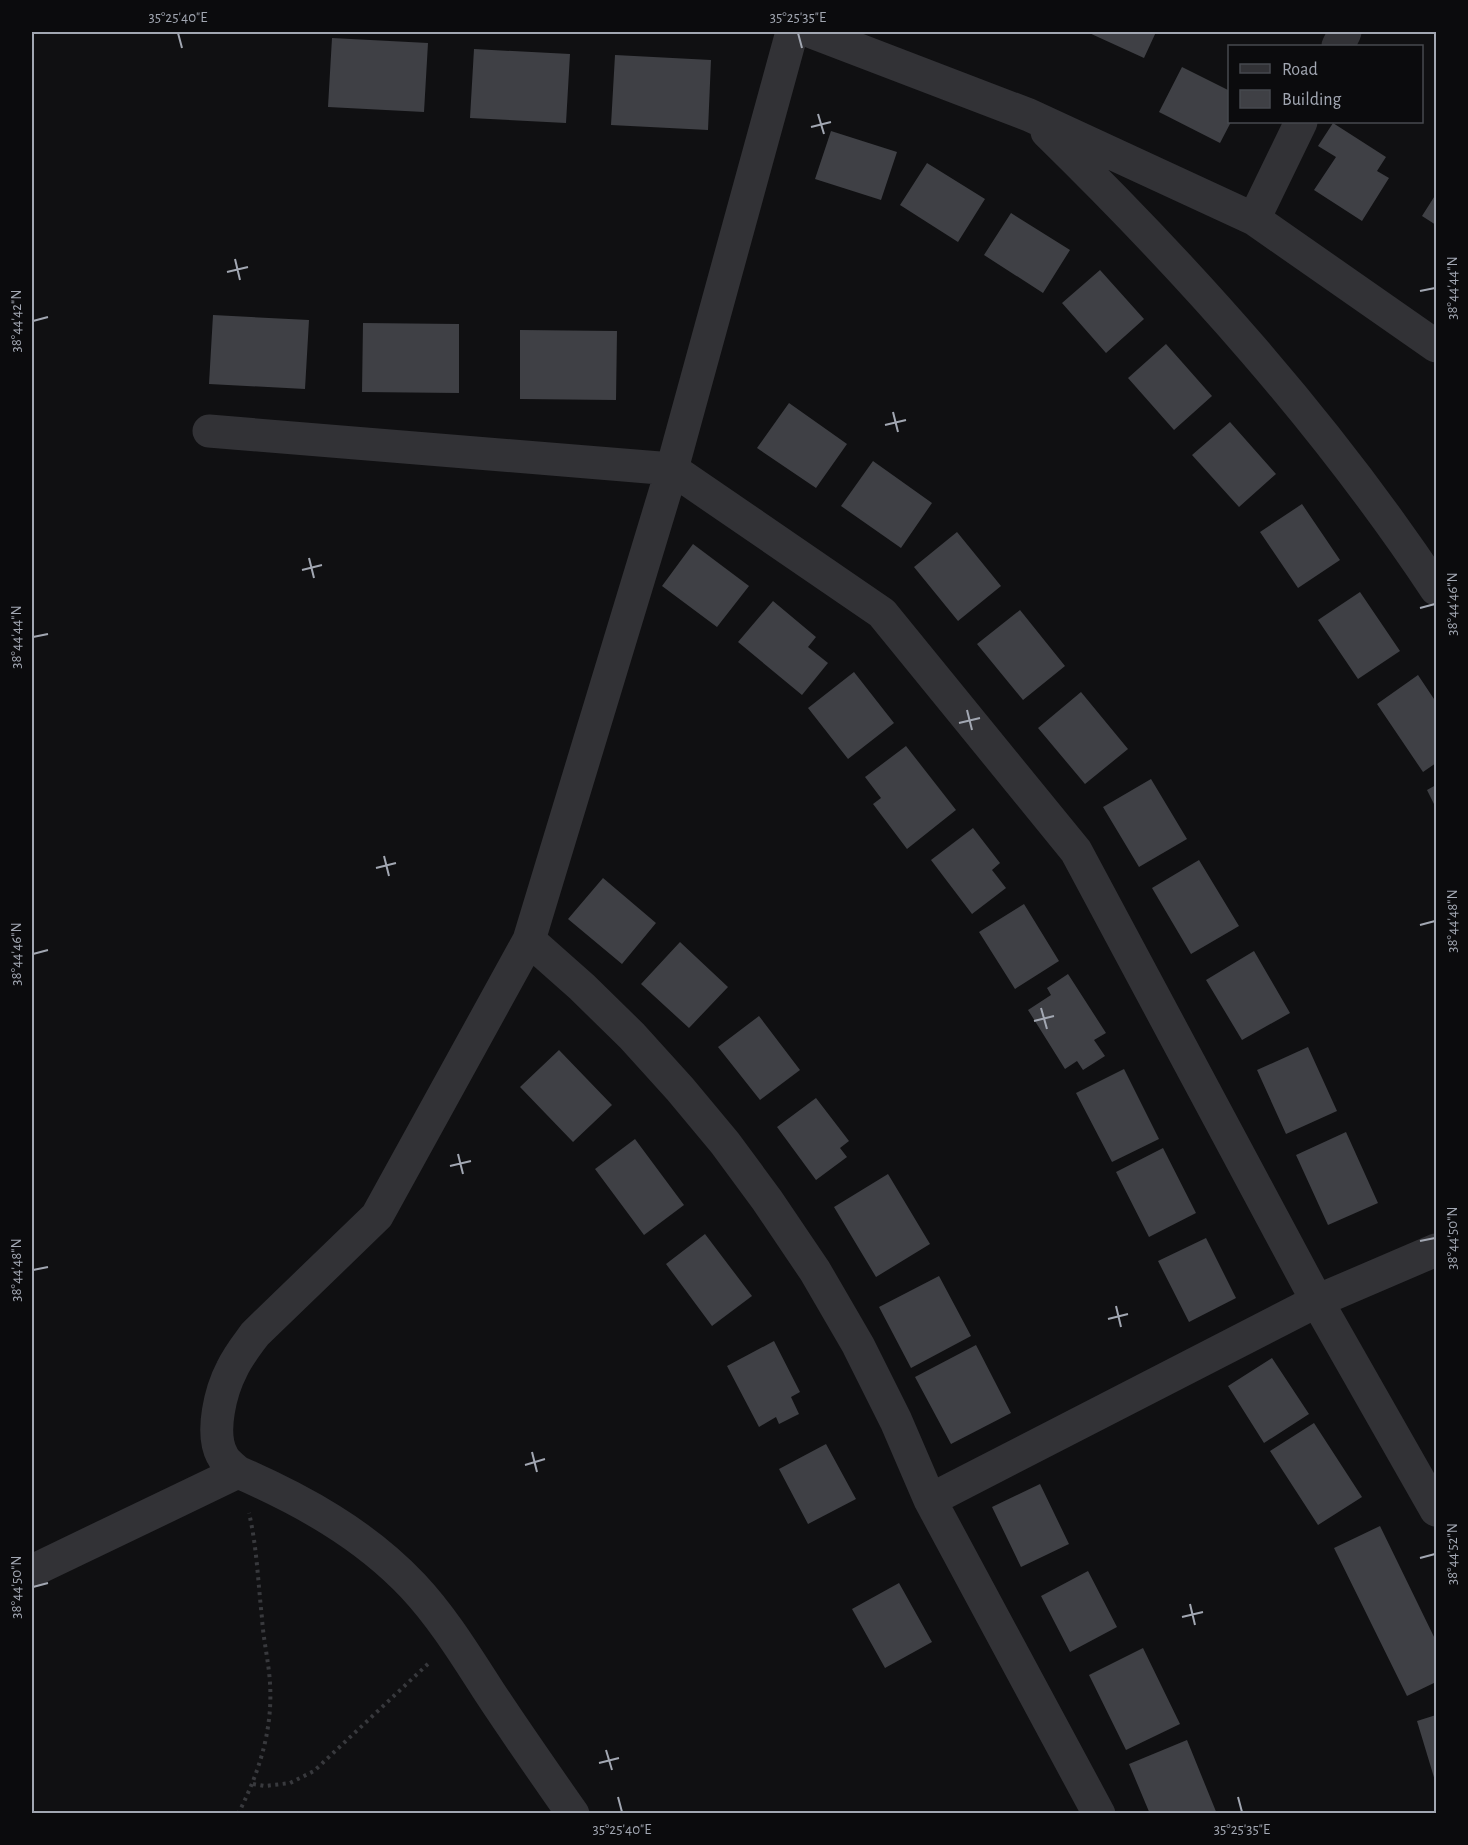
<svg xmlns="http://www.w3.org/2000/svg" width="1468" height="1845" font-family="'Alegreya Sans',sans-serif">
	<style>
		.building { fill: #3f4045 }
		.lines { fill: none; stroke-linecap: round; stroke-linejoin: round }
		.path { stroke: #38393d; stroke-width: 4; stroke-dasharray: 3 4.5; stroke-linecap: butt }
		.street { stroke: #323236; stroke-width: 33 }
		.ticks { fill: none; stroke: #a2a7b2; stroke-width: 2 }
		.neatline { fill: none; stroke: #a2a7b2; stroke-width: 2 }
		.ticks-label { font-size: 15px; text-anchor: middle; fill: #a2a7b2 }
	</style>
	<rect width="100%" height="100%" fill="#101012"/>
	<!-- building -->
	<path class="building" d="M1087,32H1156L1144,58Z
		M332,38L428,43L424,112L328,107Z
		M474,49L570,54L566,123L470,118Z
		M615,55L711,60L708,130L611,125Z
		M1182,67L1230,91V122H1231L1220,143L1159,112Z
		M1333,123L1386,157L1377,171L1389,178L1362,221L1314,190L1336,157L1318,146Z
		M831,131L897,152L881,200L815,179Z
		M927,163L985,199L958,242L900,205Z
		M1436,194V225L1422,216Z
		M1011,213L1070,250L1043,293L984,255Z
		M1100,270L1144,319L1106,353L1062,303Z
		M213,315L309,320L305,389L209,384Z
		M363,323L459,324V393L362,392Z
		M520,330L617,331L616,400L520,399Z
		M1166,344L1212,396L1174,430L1128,378Z
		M789,403L847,444L816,488L757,448Z
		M1230,422L1276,474L1239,507L1192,455Z
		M873,461L932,503L901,548L841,506Z
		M1302,504L1340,560L1298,588L1260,532Z
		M957,532L1001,586L958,621L914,567Z
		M693,544L749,586L717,627L662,586Z
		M1360,592L1400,651L1358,679L1318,620Z
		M773,601L816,637L808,647L828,663L802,695L738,642Z
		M1020,610L1065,666L1023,700L977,644Z
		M854,672L894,723L848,759L808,708Z
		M1418,675L1436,702V763L1423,772L1377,704Z
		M1081,692L1128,749L1085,784L1038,728Z
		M906,746L956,810L907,849L873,804L881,798L865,777Z
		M1151,779L1187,839L1139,867L1103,807Z
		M1436,785V808L1427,790Z
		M973,828L1000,863L992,870L1006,888L972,914L931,860Z
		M1199,860L1239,926L1191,954L1152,888Z
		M603,878L656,923L622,964L568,919Z
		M1024,904L1059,961L1015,989L979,932Z
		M680,942L728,987L689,1028L641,984Z
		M1254,951L1290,1013L1242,1040L1206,980Z
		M1068,974L1106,1033L1094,1040L1105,1056L1083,1070L1077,1061L1065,1069L1028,1010L1051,995L1047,988Z
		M759,1016L800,1070L760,1100L718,1047Z
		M1308,1047L1337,1111L1286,1134L1257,1070Z
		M559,1050L612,1105L573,1142L520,1087Z
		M1124,1069L1159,1139L1112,1162L1076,1093Z
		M816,1098L849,1141L840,1148L847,1157L816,1180L777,1127Z
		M1346,1132L1378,1203L1328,1225L1296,1155Z
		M635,1139L684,1205L644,1235L595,1169Z
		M1163,1148L1196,1213L1149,1237L1116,1172Z
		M888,1174L930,1244L876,1277L834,1207Z
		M705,1234L752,1296L712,1326L666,1264Z
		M1206,1238L1236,1298L1189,1322L1158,1261Z
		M939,1276L971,1336L911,1368L879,1307Z
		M774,1341L800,1392L791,1397L799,1414L779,1424L776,1417L759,1427L727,1366Z
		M976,1345L1011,1413L951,1444L915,1377Z
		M1272,1358L1309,1414L1264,1443L1228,1386Z
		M1314,1423L1362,1497L1318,1525L1270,1451Z
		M826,1444L856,1499L808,1524L779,1469Z
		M1040,1484L1069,1544L1021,1567L992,1507Z
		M1380,1526L1436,1641V1682L1407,1696L1334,1548Z
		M1088,1571L1117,1627L1070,1652L1041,1596Z
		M899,1583L932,1642L885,1668L852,1609Z
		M1143,1648L1180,1724L1126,1750L1089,1675Z
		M1436,1715V1784L1417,1721Z
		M1187,1740L1217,1814H1150L1129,1764Z"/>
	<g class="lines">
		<!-- path -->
		<path class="path" d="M253,1784L265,1786L290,1783L314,1771L430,1662
			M238,1814C261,1769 275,1723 269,1672C267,1654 263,1636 262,1618C258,1583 257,1547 249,1513"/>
		<!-- street -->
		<path class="street" d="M812,32L1029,115L1254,219L1436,346
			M1338,46L1345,32
			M1047,132C1190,272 1325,422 1436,589
			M1254,219L1301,122
			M209,431L672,469L882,613L1076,851L1317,1301L1436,1510
			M529,940L582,987L632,1036L680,1089L725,1143L767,1200L815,1271L858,1345L896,1421L930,1500L1099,1814
			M930,1500L1317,1301L1436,1250
			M32,1571L238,1472
			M573,1814C545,1774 517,1734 490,1693C466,1656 443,1618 413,1586C364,1534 302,1500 238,1472C232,1467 225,1462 222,1455C210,1432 221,1390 232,1369C238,1356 247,1345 255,1334L377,1216L529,940L672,469L792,32"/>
	</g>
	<!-- ticks -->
	<path class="ticks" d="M178,33L182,48M798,33L802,48M818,114L824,134M811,127L831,122M235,259L240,280M227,272L248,267M1420,291L1435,288M33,321L48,317M893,412L898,432M885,425L906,420M309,558L314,578M302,570L322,565M1420,608L1435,604M33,637L48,634M967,710L972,730M959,723L980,718M384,856L389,876M376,868L396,863M1420,925L1435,921M33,954L48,950M1041,1008L1047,1029M1034,1021L1054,1016M458,1154L463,1174M450,1166L471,1161M1420,1241L1435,1238M33,1270L48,1267M1116,1306L1121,1327M1108,1319L1128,1314M532,1452L537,1472M525,1465L545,1459M1420,1558L1435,1554M33,1587L48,1583M1190,1604L1195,1625M1182,1617L1203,1612M606,1750L612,1770M599,1763L619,1758M618,1797L622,1812M1238,1797L1242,1812"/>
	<!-- border -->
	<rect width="1468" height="1845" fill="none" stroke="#0b0b0d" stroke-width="66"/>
	<!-- legend -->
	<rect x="1228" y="45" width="195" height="78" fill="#0b0b0d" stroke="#47494f" stroke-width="1.5"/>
	<rect x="1240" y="64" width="30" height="9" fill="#323236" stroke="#47494f" stroke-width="1.5"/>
	<text x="1282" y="75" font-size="18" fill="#a2a7b2">Road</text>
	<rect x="1240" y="90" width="30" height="18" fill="#3f4045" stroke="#47494f" stroke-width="1.5"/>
	<text x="1282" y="105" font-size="18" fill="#a2a7b2">Building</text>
	<rect x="33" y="33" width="1402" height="1779" class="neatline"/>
	<g class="ticks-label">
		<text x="178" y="22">35°25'40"E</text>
		<text x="798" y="22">35°25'35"E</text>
		<text transform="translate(1452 288) rotate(-90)" y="5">38°44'44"N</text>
		<text transform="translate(16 321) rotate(-90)" y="5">38°44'42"N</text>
		<text transform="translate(1452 604) rotate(-90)" y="5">38°44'46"N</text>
		<text transform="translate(16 637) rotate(-90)" y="5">38°44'44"N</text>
		<text transform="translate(1452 921) rotate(-90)" y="5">38°44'48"N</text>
		<text transform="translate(16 954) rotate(-90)" y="5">38°44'46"N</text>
		<text transform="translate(1452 1238) rotate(-90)" y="5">38°44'50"N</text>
		<text transform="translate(16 1270) rotate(-90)" y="5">38°44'48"N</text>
		<text transform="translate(1452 1554) rotate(-90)" y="5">38°44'52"N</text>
		<text transform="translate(16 1587) rotate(-90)" y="5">38°44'50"N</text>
		<text x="622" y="1834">35°25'40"E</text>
		<text x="1242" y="1834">35°25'35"E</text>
	</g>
</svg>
